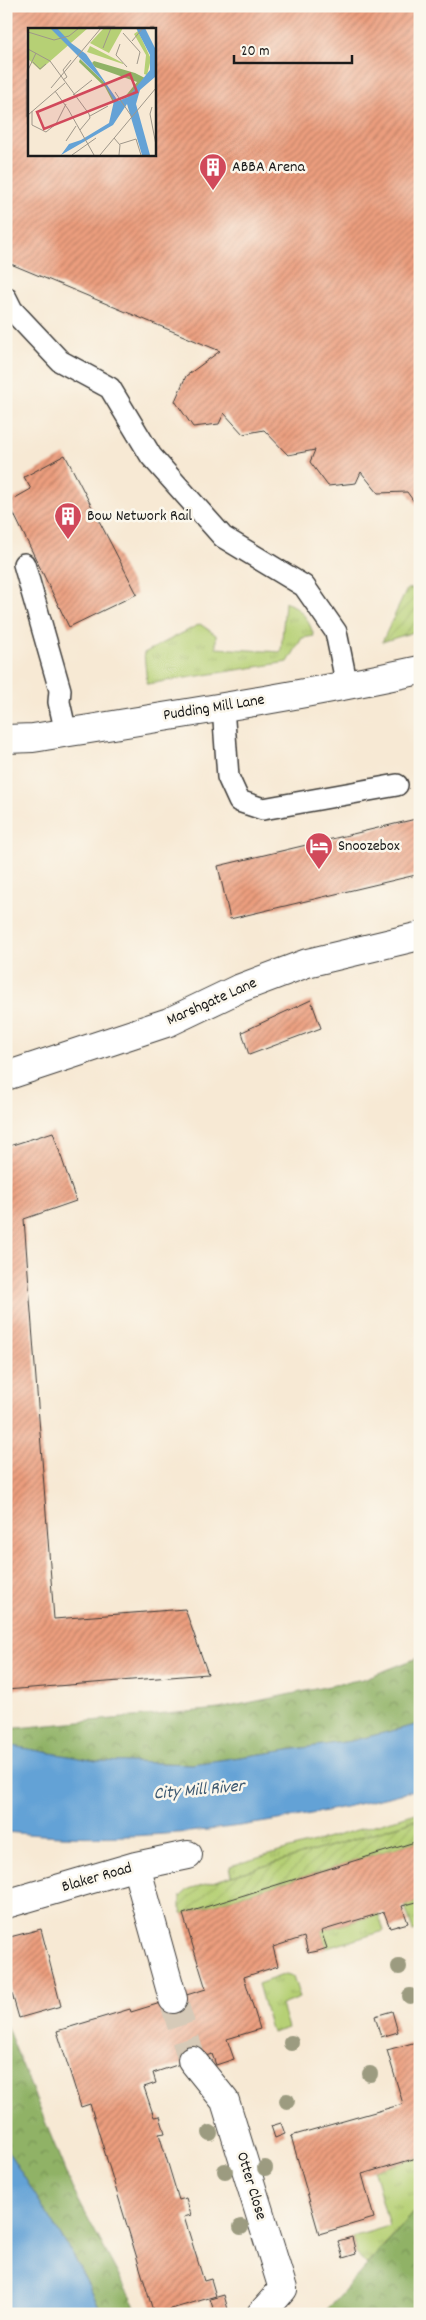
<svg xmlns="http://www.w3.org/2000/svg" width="426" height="2320" font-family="Dekko,sans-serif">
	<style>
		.grass { fill: url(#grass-tufts); stroke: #697648 }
		.forest { fill: url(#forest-crowns); stroke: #566741 }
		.garden { fill: url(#garden-furrows); stroke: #697648 }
		.water { fill: #64a2d6; stroke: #405f79 }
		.building { fill: url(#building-hatch); fill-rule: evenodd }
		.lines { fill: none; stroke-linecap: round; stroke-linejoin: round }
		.street-tunnel { stroke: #d6cab8; stroke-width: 28; stroke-dasharray: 28 14; stroke-linecap: butt }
		.lane-casing { stroke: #3d3b38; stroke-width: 24 }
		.street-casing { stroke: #3d3b38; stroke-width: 30 }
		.lane { stroke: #fff; stroke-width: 21 }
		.street { stroke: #fff; stroke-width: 28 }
		.tree { fill: #9c9b80 }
		.labels { text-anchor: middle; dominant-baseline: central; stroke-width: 5; stroke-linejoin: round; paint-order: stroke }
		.poi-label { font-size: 16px; fill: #1c1c1c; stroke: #fbf7ec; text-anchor: start }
		.street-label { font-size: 16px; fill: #1c1c1c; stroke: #fbf7ec }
		.water-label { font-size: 18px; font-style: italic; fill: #3c5870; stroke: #fbf7ec }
		.inset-road { fill: none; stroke: #9f978a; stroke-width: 1 }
		.view { fill: #d1495b; fill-opacity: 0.15; stroke: #d1495b; stroke-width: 2.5 }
		.inset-edge { fill: none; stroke: #1c1c1c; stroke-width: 2.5 }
	</style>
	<defs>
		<pattern id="grass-tufts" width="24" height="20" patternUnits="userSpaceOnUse" patternTransform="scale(1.25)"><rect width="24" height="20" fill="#b6d075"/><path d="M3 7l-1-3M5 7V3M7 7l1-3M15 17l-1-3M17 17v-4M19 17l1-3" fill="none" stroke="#9cb265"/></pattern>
		<pattern id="forest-crowns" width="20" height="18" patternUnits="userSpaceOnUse" patternTransform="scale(1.25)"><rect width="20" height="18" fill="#90b266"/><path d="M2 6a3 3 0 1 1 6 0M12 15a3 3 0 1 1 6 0" fill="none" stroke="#759053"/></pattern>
		<pattern id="garden-furrows" width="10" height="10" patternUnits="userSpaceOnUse" patternTransform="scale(1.25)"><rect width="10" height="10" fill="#b6d075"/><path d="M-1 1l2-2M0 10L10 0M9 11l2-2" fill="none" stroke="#9cb265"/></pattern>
		<pattern id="building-hatch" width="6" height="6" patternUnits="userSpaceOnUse" patternTransform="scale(1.25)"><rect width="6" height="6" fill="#ec9e7e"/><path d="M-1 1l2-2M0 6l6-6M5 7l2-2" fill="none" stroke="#be8066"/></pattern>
	</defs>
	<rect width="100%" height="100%" fill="#fbf7ec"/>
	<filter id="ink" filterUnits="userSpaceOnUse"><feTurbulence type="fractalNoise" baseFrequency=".02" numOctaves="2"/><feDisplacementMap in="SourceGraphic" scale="10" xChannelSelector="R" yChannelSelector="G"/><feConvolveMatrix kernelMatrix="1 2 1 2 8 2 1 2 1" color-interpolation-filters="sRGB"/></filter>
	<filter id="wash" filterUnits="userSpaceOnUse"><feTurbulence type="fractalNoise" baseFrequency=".0096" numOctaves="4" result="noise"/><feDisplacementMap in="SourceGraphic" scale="20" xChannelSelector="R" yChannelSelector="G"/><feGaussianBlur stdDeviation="1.12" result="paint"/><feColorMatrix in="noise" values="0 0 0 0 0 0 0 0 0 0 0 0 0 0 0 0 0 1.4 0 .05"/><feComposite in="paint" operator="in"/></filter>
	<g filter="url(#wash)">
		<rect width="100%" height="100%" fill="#f7e9d4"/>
		<!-- grass -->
		<path class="grass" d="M285,602C302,609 308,618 314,636L302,638L288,662L147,684L144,653L200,624L216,635V648L281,652Z
			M420,1812V1819L232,1876L230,1866Z
			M420,1901V1929L413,1931L405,1906Z
			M379,1914L384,1931L327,1948L321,1931Z
			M286,1974L293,1976L300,1998L281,2005L288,2028L272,2033L258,1984Z
			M420,2157V2206L367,2264L356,2254L352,2237L389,2226L374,2171Z"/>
		<!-- forest -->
		<path class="forest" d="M420,1657V1724L351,1741L192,1764L96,1761L6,1745V1729L219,1709L363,1679Z
			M6,2025L72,2188L139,2314H103L74,2257L6,2148Z
			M420,2206V2314H323Z"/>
		<!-- garden -->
		<path class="garden" d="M420,588V630L382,642L407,589Z
			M420,1819L418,1841L183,1914L180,1908V1897L189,1889Z"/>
		<!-- water -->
		<path class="water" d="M420,1724V1789C286,1824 144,1847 6,1832V1745L96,1761L192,1764L351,1741Z
			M6,2148L74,2257L103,2314H6Z"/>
		<g id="blocks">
			<!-- building -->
			<path class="building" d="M6,6H420V510L407,492L378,493L361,472L356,483L328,486L310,462L315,450L288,455L264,430L243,434L224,413L219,424L193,427L175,401L186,376L220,351L6,262ZM29,29H154V154H29Z
				M65,455L137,594L69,627L8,502L31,489L24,477Z
				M420,818V874L230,919L218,866Z
				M311,1000L321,1028L249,1055L242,1032Z
				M53,1132L76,1201L24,1219L54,1619L185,1609L208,1674L6,1690V1147Z
				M420,1838V1901L402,1906L408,1923L390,1928L384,1912L321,1931L327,1948L318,1951L308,1953L304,1937L273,1947L278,1966L244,1977L260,2029L227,2039L234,2059L216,2065L212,2054L192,2060L153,2073L156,2083L144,2087L154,2117L160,2116L165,2133L159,2134L179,2200L186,2198L191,2215L184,2217L204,2281L211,2279L216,2296L154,2314L90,2104L81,2107L57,2031L130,2009L131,2012L206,1989L183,1914L418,1841Z
				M41,1929L61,2006L19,2018L6,1973V1938Z
				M392,2011L398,2032L381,2037L375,2016Z
				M420,2041V2157L362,2174L374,2218L319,2234L291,2136L403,2104L387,2050Z
				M281,2123L285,2134L275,2138L271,2126Z
				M352,2237L356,2254L343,2258L338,2241Z
				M224,2295L229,2313L215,2314L210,2299Z"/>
		</g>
	</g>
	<g filter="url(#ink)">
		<use href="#blocks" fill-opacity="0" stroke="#3d3b38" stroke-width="1"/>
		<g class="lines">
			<!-- street-tunnel -->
			<path class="street-tunnel" d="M173,1999L192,2060"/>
			<!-- lane casing -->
			<g class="lane-casing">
				<path id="lane" d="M6,298L12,310L60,361L110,388L151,456L223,537L304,586L336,632L347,686
					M24,564L60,690L59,702L66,733
					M223,707L228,777L239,801L263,809L397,785"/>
			</g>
			<!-- street casing -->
			<g class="street-casing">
				<path id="street" d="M6,739L33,738C162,717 292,698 420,670
					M6,1076L169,1022L238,989L307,963L420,936
					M136,1866L173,1999
					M6,1904L136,1866L188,1855
					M192,2060L225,2101L283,2289L261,2314"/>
			</g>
			<!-- lane -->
			<use href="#lane" class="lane"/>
			<!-- street -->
			<use href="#street" class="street"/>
		</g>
		<!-- trees -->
		<g class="tree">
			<circle cx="399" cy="1967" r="8"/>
			<circle cx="410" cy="1996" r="8"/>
			<circle cx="291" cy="2043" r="8"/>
			<circle cx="370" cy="2074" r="8"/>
			<circle cx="287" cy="2101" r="8"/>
			<circle cx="210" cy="2133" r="8"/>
			<circle cx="265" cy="2168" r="8"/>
			<circle cx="225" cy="2171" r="8"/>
			<circle cx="241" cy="2227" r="8"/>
		</g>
	</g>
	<!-- icons -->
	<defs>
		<g id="building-pin" transform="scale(1.4375)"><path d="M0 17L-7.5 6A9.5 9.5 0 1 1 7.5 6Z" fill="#d1495b" stroke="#fbf7ec"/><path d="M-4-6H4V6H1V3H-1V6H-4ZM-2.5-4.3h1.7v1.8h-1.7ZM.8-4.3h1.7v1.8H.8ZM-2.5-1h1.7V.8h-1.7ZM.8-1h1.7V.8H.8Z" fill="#fff"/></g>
		<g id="hotel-pin" transform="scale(1.4375)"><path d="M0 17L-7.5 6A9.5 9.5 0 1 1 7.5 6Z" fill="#d1495b" stroke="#fbf7ec"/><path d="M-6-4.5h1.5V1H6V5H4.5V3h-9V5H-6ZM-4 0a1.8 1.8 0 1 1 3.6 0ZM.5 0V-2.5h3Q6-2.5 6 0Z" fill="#fff"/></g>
	</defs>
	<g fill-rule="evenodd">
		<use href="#building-pin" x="213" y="167"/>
		<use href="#building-pin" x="68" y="516"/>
		<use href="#hotel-pin" x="319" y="846"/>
	</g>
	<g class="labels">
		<!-- poi labels -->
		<g class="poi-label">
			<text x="232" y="167">ABBA Arena</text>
			<text x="87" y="516">Bow Network Rail</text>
			<text x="338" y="846">Snoozebox</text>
		</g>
		<!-- street labels -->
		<g class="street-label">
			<text transform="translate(214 708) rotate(-9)">Pudding Mill Lane</text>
			<text transform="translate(212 1002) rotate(-24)">Marshgate Lane</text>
			<text transform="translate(97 1878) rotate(-16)">Blaker Road</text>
			<text transform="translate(251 2186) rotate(73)">Otter Close</text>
		</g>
		<!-- water labels -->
		<g class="water-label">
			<text transform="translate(199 1791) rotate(-5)">City Mill River</text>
		</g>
	</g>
	<!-- overview -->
	<g transform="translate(28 28)">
		<rect width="128" height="128" fill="#f7e9d4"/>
		<path d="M0,0H60L12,42L0,31ZM110,3L123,31L119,47L116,46L118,27L106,6ZM62,18L95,35V36L59,24Z" fill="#b6d075"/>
		<path d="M52,31L75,53L83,65L85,69L86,76L77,59L51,34ZM66,33L107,45L117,50L100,69L95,71L109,54L67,39L64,35Z" fill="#90b266"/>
		<path d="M76,0H95L81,25L62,15Z" fill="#b6d075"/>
		<path d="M22,0H29L43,15L58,26L90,73L100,69L122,42V27L108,0H117L127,20V49L112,62L108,76L122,127H114L99,76L85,97L33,127L41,116L53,112L81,95L86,73L75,53Z" fill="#64a2d6"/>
		<path class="inset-road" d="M0,4L26,12L41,8L51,0M95,5L112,24L109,36M104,13L115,0M92,16L88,27L99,39M75,20L83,0M0,21L22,33L61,86L62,90L52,102M5,34L12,41L18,36M0,42L8,25M35,52L39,49L35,42L43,32M23,60L73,0M27,63L40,81L66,127M87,64L104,89M45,67L64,52M124,79L122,86L128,117M4,83V97L18,104L28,96L38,76M0,87L37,55M62,88L80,78M86,110L92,117L91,127M38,113L48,98M92,116L108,111L113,127M44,127L68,110M72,127L128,60"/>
		<path class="view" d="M102,46L109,64L16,101L9,84Z"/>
		<rect width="128" height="128" class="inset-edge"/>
	</g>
	<!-- margin -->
	<rect width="426" height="2320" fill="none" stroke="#fbf7ec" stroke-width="25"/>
	<!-- scale -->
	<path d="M234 55v8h118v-8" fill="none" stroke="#1c1c1c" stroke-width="2.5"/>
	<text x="241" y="55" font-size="15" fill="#1c1c1c" stroke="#fbf7ec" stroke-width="4" paint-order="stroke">20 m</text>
</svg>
